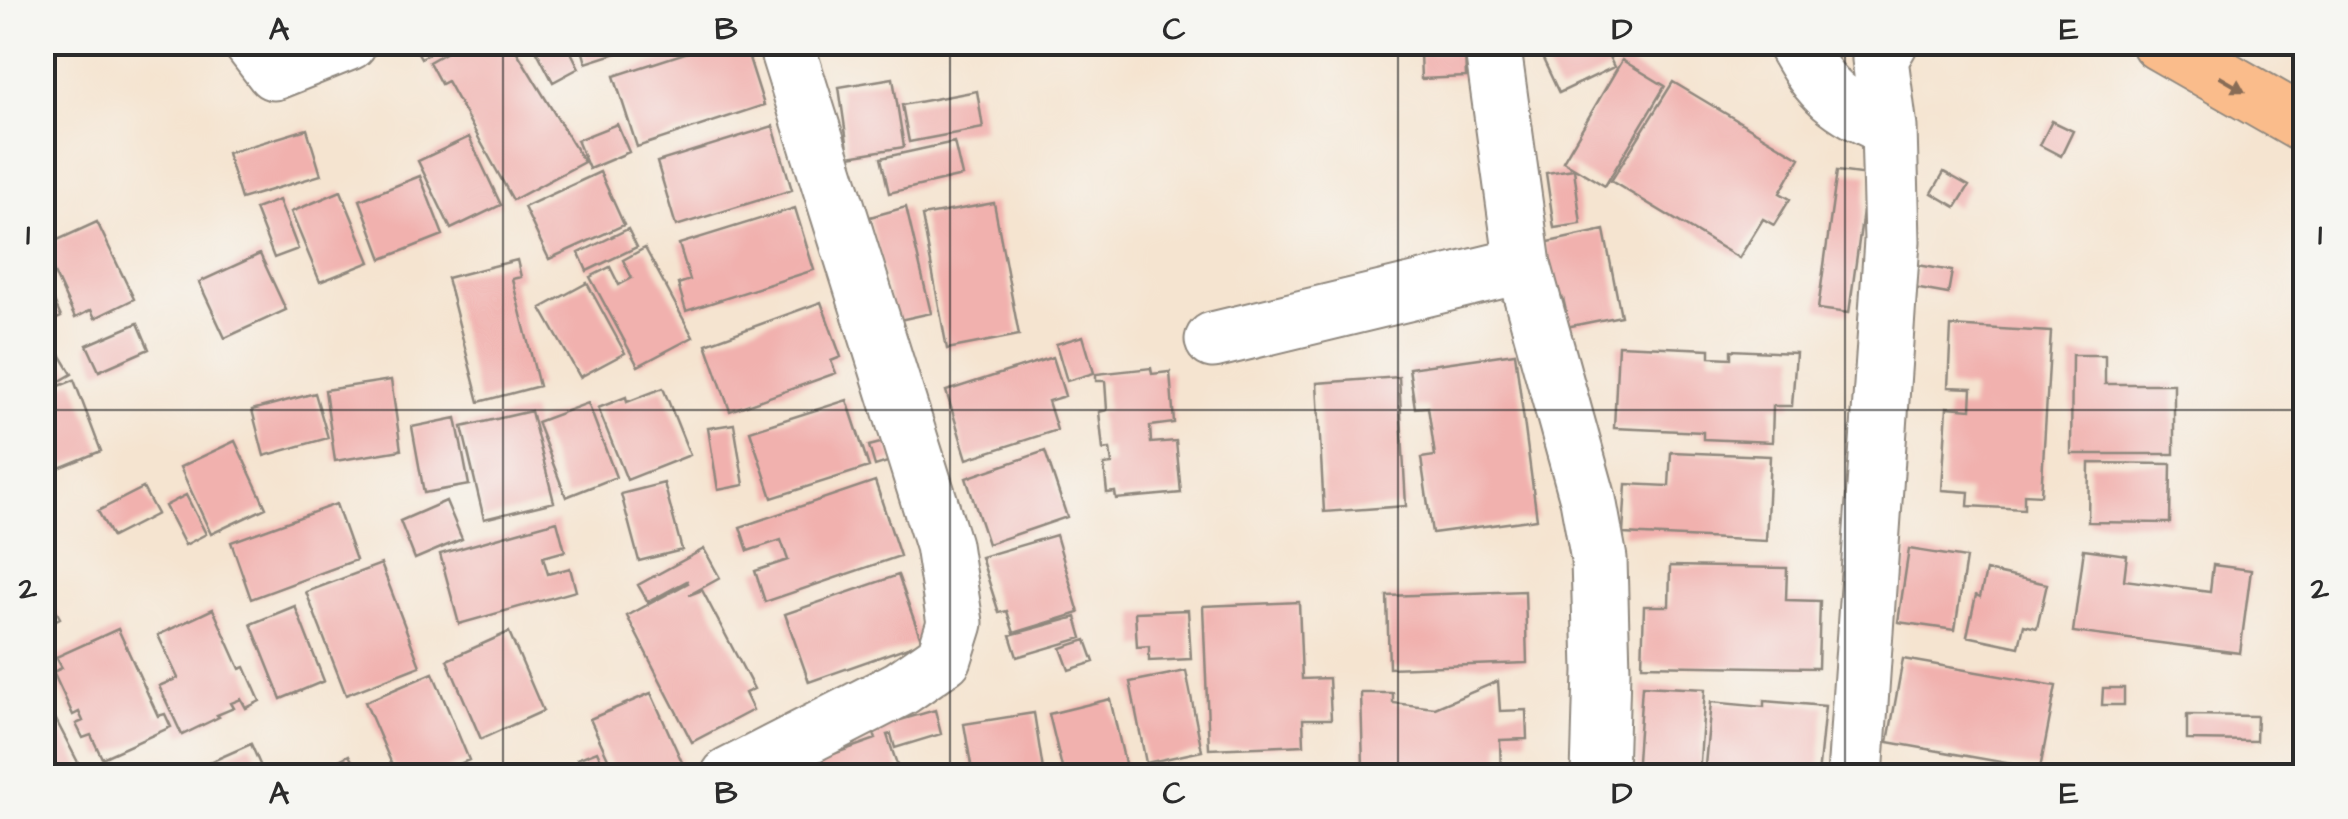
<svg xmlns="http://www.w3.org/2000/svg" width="2348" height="819" font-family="'Architects Daughter',sans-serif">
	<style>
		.building { fill: #f1b1ae }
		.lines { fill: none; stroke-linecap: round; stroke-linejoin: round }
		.minor-casing { stroke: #90887e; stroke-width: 59 }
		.highway-casing { stroke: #90887e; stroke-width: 59 }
		.minor { stroke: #fff; stroke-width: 55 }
		.highway { stroke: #fabc8b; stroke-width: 55 }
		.oneway { fill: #886c56 }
		.grid { fill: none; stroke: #2b2b2b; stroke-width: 2.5; stroke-opacity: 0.55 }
		.neatline { fill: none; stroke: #2b2b2b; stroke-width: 4 }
		.grid-label { font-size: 32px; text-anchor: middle; font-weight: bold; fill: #2b2b2b }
	</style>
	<rect width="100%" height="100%" fill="#f6f6f2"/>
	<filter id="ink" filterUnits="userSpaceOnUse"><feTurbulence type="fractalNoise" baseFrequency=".01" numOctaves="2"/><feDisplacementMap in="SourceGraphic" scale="20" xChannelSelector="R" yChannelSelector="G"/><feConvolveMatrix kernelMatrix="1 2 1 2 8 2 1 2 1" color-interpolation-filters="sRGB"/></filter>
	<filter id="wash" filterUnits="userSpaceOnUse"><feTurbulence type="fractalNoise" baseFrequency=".0048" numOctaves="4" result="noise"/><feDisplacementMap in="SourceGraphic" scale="40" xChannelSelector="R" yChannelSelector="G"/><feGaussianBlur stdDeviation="2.25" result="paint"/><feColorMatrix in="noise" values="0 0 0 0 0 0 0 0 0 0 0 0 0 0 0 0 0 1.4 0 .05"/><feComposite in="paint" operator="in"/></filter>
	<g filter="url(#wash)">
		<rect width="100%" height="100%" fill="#f5e4d0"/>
		<g id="blocks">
			<!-- building -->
			<path class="building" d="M412,42H450L421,58Z
				M464,42H511L584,162L513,200L447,81L441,84L429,62Z
				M532,42H566L579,68L553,82Z
				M580,42H648V43L586,63Z
				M719,42H744L764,105L637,147L614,76Z
				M1535,42H1602L1614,67L1559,93Z
				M1465,51L1466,77L1421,79L1420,53Z
				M1622,60L1665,86L1605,186L1563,161Z
				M893,78L904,147L849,156L839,87Z
				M1673,82L1800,158L1780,193L1790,199L1774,225L1763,219L1739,258L1611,181Z
				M977,91L983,128L909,142L902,105Z
				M2052,121L2073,131L2061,156L2040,145Z
				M617,124L629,152L589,169L577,140Z
				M773,126L792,190L676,226L657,162Z
				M307,129L321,175L241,199L227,153Z
				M469,137L501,205L451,229L418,161Z
				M954,142L962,176L889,193L881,158Z
				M1574,169L1581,224L1554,228L1546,173Z
				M1837,171L1868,175L1849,313L1818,309Z
				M600,172L624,225L549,259L524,207Z
				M1944,172L1969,186L1956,207L1932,193Z
				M420,176L443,235L382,259L360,200Z
				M341,191L370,262L320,282L291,212Z
				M279,200L298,249L274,258L255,209Z
				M994,203L1019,335L947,349L922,216Z
				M906,207L931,313L895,321L870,217Z
				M795,208L814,270L686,311L678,284L690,280L679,244Z
				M97,222L134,299L95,318L91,310L75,318L42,247Z
				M628,229L637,247L587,271L579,253Z
				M1604,230L1621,316L1561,328L1558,313L1566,311L1563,298L1555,300L1544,243Z
				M645,248L693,337L638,366L590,277L610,267L619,285L632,278L623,260Z
				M260,254L286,310L225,338L199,282Z
				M517,260L521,277L512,279L539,386L479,402L447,278Z
				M1918,265L1952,271L1948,294L1914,288Z
				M42,275L61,317L42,325Z
				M587,283L625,353L580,377L541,308Z
				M821,302L841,357L831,361L836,373L730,411L706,344Z
				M138,323L149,349L99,371L87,345Z
				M1951,326L2051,332L2041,495L2024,494V509L1968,506L1969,492L1942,490L1947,407L1971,409L1972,388L1948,387Z
				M1083,336L1094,373L1067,381L1056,344Z
				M1618,345L1710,349V357L1731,358V350L1796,353L1792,406H1773L1772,442L1703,439V432L1614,428Z
				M1515,353L1537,519L1432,533L1421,458L1435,456L1428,407L1415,408L1409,368Z
				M2072,355H2105V384H2174V454H2071Z
				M61,356L72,374L53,385L42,367Z
				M1053,357L1065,396L1048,401L1057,430L967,459L946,391Z
				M1151,368L1152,374L1170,372L1174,423L1150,426L1151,443L1176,441L1181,493L1116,499L1115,492L1107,493L1104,465L1112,464L1110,449L1103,450L1099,412L1107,410L1105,381H1096V374Z
				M1399,377L1406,506L1324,512L1317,383Z
				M74,380L101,451L42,475V393Z
				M391,380L401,450L335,461L325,390Z
				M663,388L690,455L627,480L598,408L626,397L627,402Z
				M315,393L328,438L264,456L252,410Z
				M847,400L869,467L772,498L750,431Z
				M588,403L616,477L566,497L537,422Z
				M531,411L554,502L484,519L462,427Z
				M456,418L469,485L424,493L412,427Z
				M734,424L744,485L718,490L708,428Z
				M235,441L266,508L211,534L180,467Z
				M888,441L894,460L875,466L869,446Z
				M1045,451L1067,517L988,544L966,478Z
				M1671,452L1770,456L1766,541L1623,534L1626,484L1669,486Z
				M2089,463L2171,464L2170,523L2088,522Z
				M875,481L900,556L765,602L755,571L788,560L781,540L748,551L740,527Z
				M664,483L682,550L639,561L621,494Z
				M143,488L157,514L112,537L98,511Z
				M186,495L206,534L185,545L165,506Z
				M446,501L462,539L415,559L400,521Z
				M336,504L356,560L251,599L231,542Z
				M557,521L565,551L543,557L548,574L570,568L576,591L459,624L440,554Z
				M1056,535L1079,613L1014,633L1007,611L999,613L981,557Z
				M704,549L720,578L689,595L702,590L754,689L745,693L753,710L692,742L627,616L688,583L687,581L648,602L638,585Z
				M1909,549L1966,558L1955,630L1898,622Z
				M2084,549L2127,555L2124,580L2210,591L2213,565L2251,570L2240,653L2073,632Z
				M381,564L420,666L346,695L306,592Z
				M1670,566L1787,568L1786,600L1820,601L1818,668L1642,665L1644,606H1669Z
				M1986,571L2047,584L2037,628L2024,625L2019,647L1967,636L1976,595L1980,597Z
				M898,575L922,642L809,682L785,614Z
				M42,585L60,618L42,627Z
				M1525,591L1527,663L1389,668L1387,596Z
				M1299,602L1302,679L1329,678L1331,719H1303L1304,745L1209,749L1203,606Z
				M295,606L324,681L281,699L251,624Z
				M213,609L240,669L245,667L260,701L246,708L241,699L231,703L234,708L217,715L219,717L182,735L159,686L178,678L158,635Z
				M1188,610L1191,659L1149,661V646L1137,647L1135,612Z
				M1076,617L1082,638L1017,657L1010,635Z
				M118,629L158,716L165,714L171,727L102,758L91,735L83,738L76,724L83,721L79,712L73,715L53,672L62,668L56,657Z
				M509,632L543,711L481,739L447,660Z
				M1086,640L1094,662L1069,670L1061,648Z
				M1903,659L2056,686L2040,769L1888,742Z
				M1186,671L1202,751L1146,763L1130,682Z
				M433,673L469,760L431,776H397L365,702Z
				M1498,681L1500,711L1526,710L1527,739L1500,740L1501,776H1375V768H1363L1361,693H1393V703L1435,708Z
				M1642,686L1705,689L1699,776H1636Z
				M2103,688H2124V705H2102Z
				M42,693L84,774L80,776H49L42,764Z
				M651,693L682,762L651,776H616L590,719Z
				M1110,699L1128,776H1064L1049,714Z
				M1764,701L1825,706L1818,776H1704L1711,702L1764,707Z
				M935,710L941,734L895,748L891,734L887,735L901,776H771L876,739L868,718L887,724Z
				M1034,713L1044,776H973L964,724Z
				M2187,715L2257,716L2256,741L2187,740Z
				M251,744L265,776H192L190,771Z
				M597,751L608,776H585L577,759Z
				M349,755L360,776H308Z"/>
		</g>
	</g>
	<g filter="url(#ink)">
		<use href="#blocks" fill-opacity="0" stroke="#90887e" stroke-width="2.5"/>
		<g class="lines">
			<!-- minor casing -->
			<g class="minor-casing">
				<path id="minor" d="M251,42L274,72L349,42
					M1492,42L1523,265L1588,499L1599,559L1602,671L1599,776
					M1794,42C1822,93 1837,104 1889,128
					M1213,340L1523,265
					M729,776L901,688L944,658L955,623L943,545L785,42
					M1855,776L1892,241L1889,128L1880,59L1890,42"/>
			</g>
			<!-- highway casing -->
			<g class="highway-casing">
				<path id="highway" d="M2159,42L2306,126"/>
			</g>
			<!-- minor -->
			<use href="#minor" class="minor"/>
			<!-- highway -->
			<use href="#highway" class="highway"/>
		</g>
		<!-- one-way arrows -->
		<defs><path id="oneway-solid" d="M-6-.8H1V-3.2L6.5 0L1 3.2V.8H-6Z" transform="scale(2.5)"/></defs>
		<use class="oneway" href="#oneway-solid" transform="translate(2232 84) rotate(30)"/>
	</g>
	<!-- grid -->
	<path class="grid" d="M503,42V776M950,42V776M1398,42V776M1845,42V776M42,410H2306"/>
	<!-- margin -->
	<rect width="2348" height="819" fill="none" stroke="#f6f6f2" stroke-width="110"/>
	<rect x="55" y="55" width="2238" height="709" class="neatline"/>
	<g class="grid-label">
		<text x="279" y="39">A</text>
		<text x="726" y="39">B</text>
		<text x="1174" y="39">C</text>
		<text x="1622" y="39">D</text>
		<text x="2069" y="39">E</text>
		<text x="28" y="244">1</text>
		<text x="2320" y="244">1</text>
		<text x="28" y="598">2</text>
		<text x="2320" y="598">2</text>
		<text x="279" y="803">A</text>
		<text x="726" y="803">B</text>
		<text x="1174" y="803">C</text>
		<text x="1622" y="803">D</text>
		<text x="2069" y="803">E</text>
	</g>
</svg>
